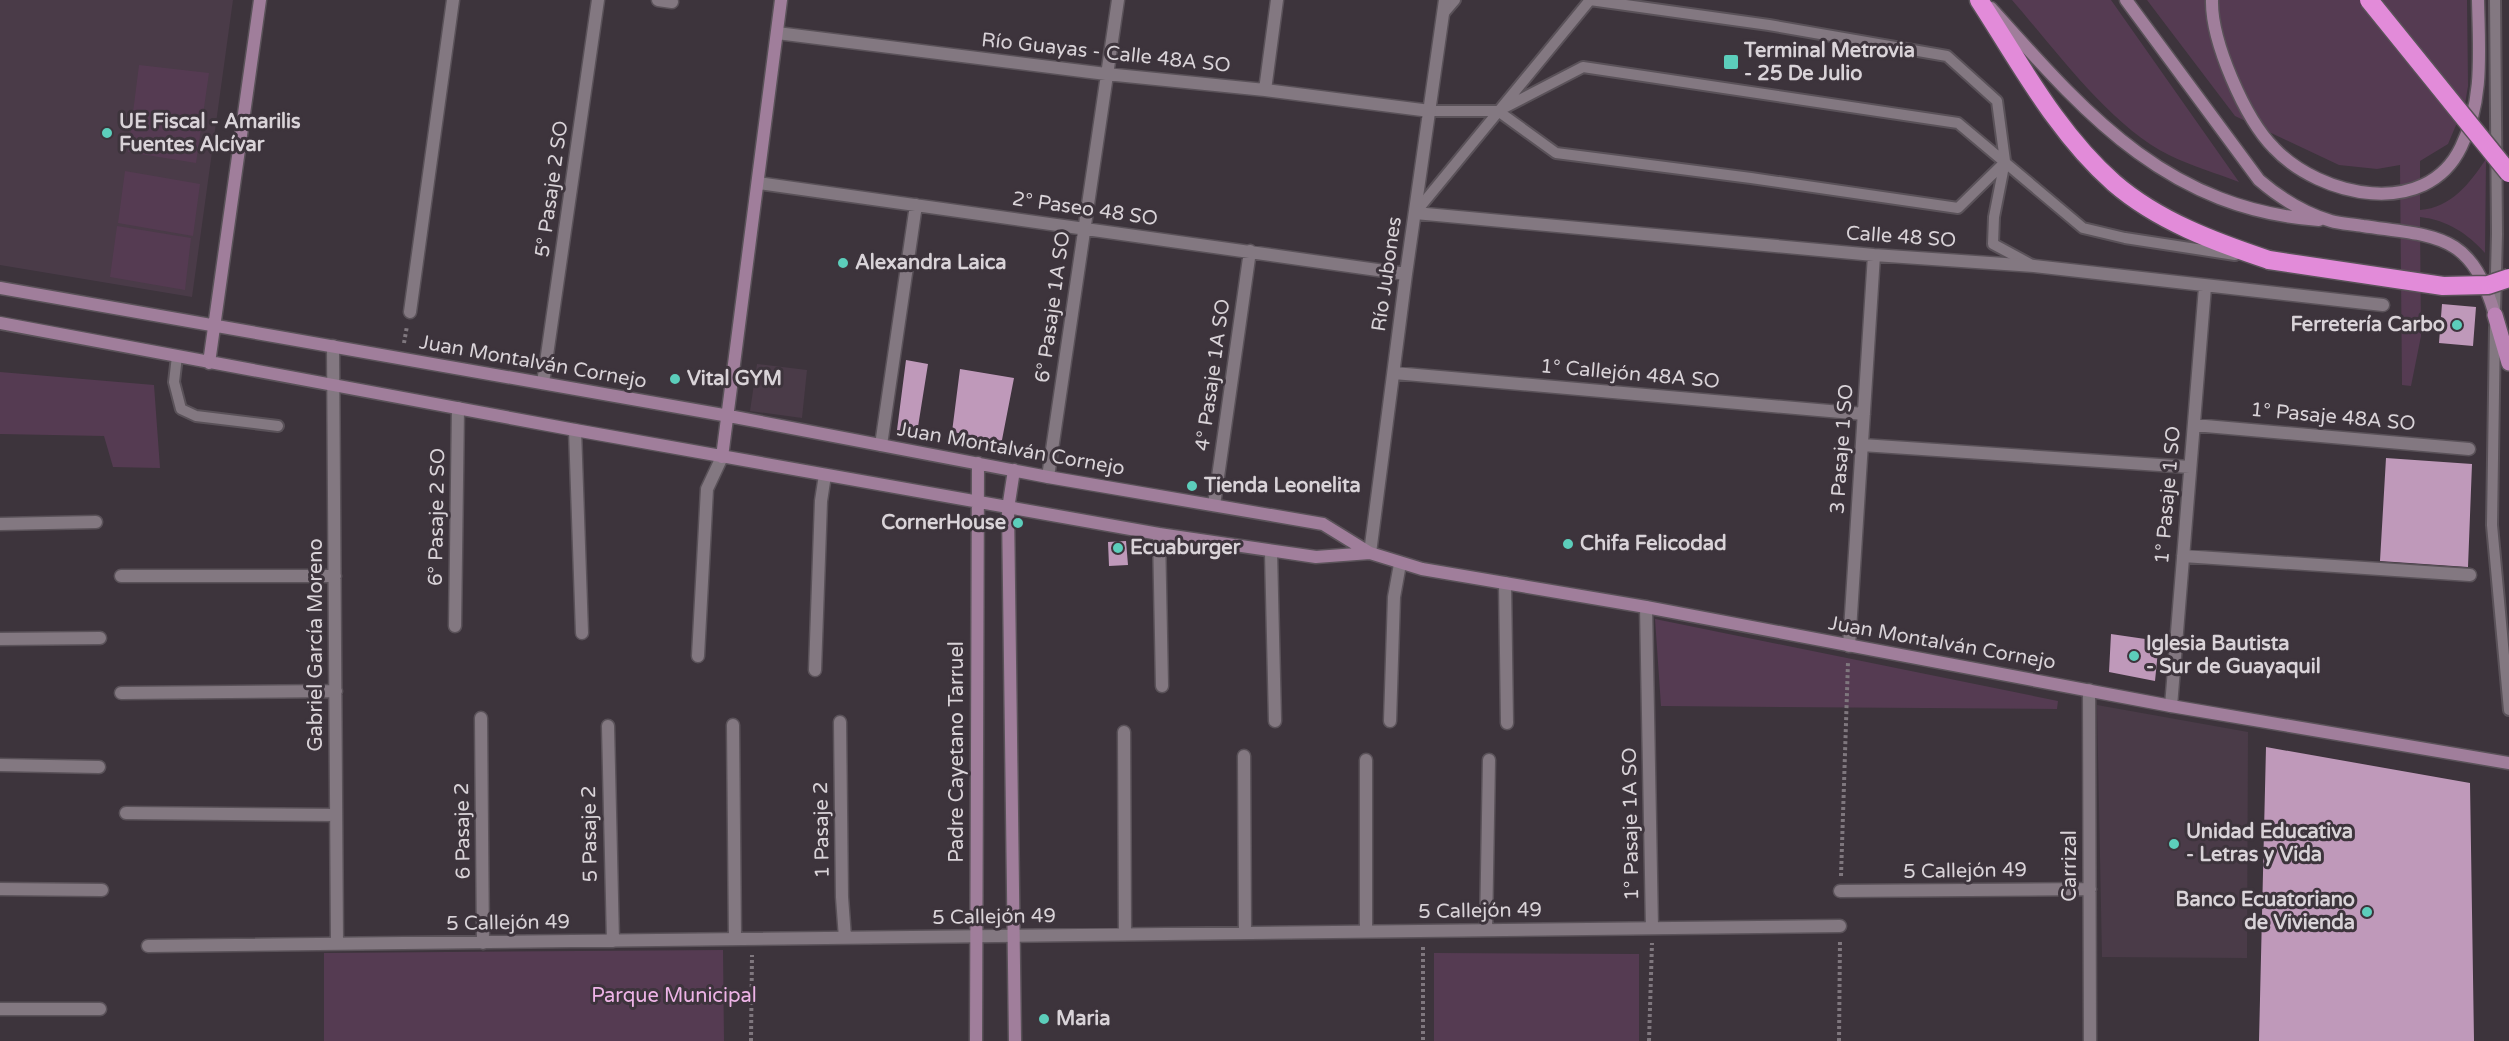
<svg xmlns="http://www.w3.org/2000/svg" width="2509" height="1041" font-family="'Varela Round',sans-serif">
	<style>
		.built { fill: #4a3b48 }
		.green { fill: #553b52 }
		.building { fill: #bf99ba }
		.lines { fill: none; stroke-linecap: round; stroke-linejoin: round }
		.lane-casing { stroke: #5a5259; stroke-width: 14 }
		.street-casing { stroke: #5a5259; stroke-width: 15 }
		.secondary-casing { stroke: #5a5259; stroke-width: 15 }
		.primary-casing { stroke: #5a5259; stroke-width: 18 }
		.highway-casing { stroke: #5a5259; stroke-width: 21 }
		.path { stroke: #7f777e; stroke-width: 4; stroke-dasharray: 3 3; stroke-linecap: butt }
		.lane { stroke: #837881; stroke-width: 10 }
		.street { stroke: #837881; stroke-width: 12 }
		.secondary { stroke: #a07e9b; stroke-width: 12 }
		.primary { stroke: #bc83b6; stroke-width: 15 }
		.highway { stroke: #e28bd9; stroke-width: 18 }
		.highway-bridge-casing { stroke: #5a5259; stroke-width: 21; stroke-linecap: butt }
		.highway-bridge { stroke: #e28bd9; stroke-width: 18 }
		.poi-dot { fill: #5ccebb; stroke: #3d343c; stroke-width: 2 }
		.labels { text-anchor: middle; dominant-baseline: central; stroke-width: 6; stroke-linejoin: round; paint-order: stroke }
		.poi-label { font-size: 20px; font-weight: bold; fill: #d9d3d8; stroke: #3d343c; text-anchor: start }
		.street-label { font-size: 20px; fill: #d9d3d8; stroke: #3d343c }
		.park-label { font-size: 20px; fill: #eeb4e7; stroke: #3d343c }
	</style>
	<rect width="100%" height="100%" fill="#3d343c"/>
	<!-- built -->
	<path class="built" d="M0,0H233L192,297L0,265Z
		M757,364L807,370L802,418L750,411Z
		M2097,705L2248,732L2247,958L2102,957Z"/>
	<!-- green -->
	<path class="green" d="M2012,0H2111L2239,182C2216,173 2191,166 2169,155C2110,126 2055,49 2012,0Z
		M2147,0H2467L2468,86L2465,104L2448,144L2420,161V210C2451,208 2470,183 2486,159L2485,253C2467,233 2447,220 2420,217L2421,336L2411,386L2402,385L2400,165L2377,169L2339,165L2235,116Z
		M139,65L209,73L196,163L128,152Z
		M125,171L200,184L193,236L118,223Z
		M117,226L191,238L185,290L110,277Z
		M0,372L154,385L160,468L113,467L104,436L0,434Z
		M1655,619L2058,701L2057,709L1661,706Z
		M723,950L724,1041H324V953Z
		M1434,953L1639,954V1041H1434Z"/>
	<!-- building -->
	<path class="building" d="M2442,304L2476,307L2473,346L2439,343Z
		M906,360L928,364L917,433L897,430Z
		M960,369L1014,378L1001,445L977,440V436L952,432Z
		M2386,458L2472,464L2468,567L2380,561Z
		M1126,541L1128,565L1109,566L1108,542Z
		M2111,634L2159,641L2155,681L2109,672Z
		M2266,747L2470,783L2474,1041H2259Z"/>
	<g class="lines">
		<!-- lane casing -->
		<g class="lane-casing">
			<path id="lane" d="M2495,0L2497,234L2495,312
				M1443,14L1455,0
				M1430,111H1498L1583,67L1958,123L2083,228L2125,238L2235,255
				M1498,111L1556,153L1751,178L1958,208L2005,162
				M1415,213L1590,0L1769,25L1947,56L1997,101L2005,161L1994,217L1993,244L2032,265
				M2495,327L2492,525L2509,710
				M177,356L174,382L181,409L196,416L278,426"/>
		</g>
		<!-- street casing -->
		<g class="street-casing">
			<path id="street" d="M658,0L672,2
				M777,33L1106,74L1265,90L1430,111
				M1265,90L1277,0
				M758,183L1406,274
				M1415,213L1874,255L2034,266L2383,305
				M410,312L453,0
				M333,346L337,944
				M1394,373L1864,414
				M543,383L598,0
				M2194,425L2469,449
				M575,430L582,633
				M881,445L916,205
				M1862,445L2190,467
				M1048,477L1118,0
				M1214,505L1250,251
				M0,524L96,522
				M1159,534L1162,686
				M1271,552L1275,721
				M1370,553L1406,274L1445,0
				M2183,556L2470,575
				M121,576H335
				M1505,583L1507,723
				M1646,607L1652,928
				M455,626L458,408
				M0,639L100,638
				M1849,646L1874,255
				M698,656L707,489L722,457
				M815,670L821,501L825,475
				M2089,690L2090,1041
				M121,693L336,691
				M2171,706L2205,287
				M481,718L483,943
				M1390,721L1394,597L1400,564
				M840,722L842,897L845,938
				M733,725L735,939
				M608,726L613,941
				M1124,732L1125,934
				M1244,756L1245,933
				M0,765L99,767
				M126,813L336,815
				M0,889L102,890
				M1840,891L2090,889
				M1486,930L1489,760
				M1366,931V760
				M148,946L1840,926
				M0,1009H100"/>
		</g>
		<!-- secondary casing -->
		<g class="secondary-casing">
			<path id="secondary" d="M2126,0L2259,180C2280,198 2304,213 2331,221C2341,224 2353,224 2363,226C2438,237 2471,232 2495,315
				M2212,0C2211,41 2245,119 2274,148C2320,197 2426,220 2461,147C2484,101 2479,50 2478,0
				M1991,8C2086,114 2167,209 2319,220
				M0,288L729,416L1048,477L1323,524L1370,553L1422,569L1646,607L2171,706L2509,763
				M0,323L575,430L1159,534L1316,557L1370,553
				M209,363L260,0
				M722,457L781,0
				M1014,470L1008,509L1015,1041
				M976,1041L978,463"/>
		</g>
		<!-- primary casing -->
		<g class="primary-casing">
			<path id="primary" d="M2495,315L2509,363"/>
		</g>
		<!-- highway casing -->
		<g class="highway-casing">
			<path id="highway" d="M1979,0C2020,63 2057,133 2114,183C2158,221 2215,242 2269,260"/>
		</g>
		<!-- path -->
		<path class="path" d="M404,343L407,326
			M1841,876L1848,662
			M1423,947V1041
			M751,1041L752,955
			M1649,1041L1652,943
			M1839,1041L1840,940"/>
		<!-- lane -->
		<use href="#lane" class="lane"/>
		<!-- street -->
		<use href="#street" class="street"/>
		<!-- secondary -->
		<use href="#secondary" class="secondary"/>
		<!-- primary -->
		<use href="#primary" class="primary"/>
		<!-- highway -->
		<use href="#highway" class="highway"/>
		<!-- highway-bridge casing -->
		<g class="highway-bridge-casing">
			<path id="highway-bridge" d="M2369,0L2509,173
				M2269,260L2443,286L2488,285L2509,278"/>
		</g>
		<!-- highway-bridge -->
		<use href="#highway-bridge" class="highway-bridge"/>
	</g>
	<!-- markers -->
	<g class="poi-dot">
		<rect x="1723" y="54" width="16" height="16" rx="3"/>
		<circle cx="107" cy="133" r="6"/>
		<circle cx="843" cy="263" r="6"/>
		<circle cx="2457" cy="325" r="6"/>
		<circle cx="675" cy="379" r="6"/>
		<circle cx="1192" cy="486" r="6"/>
		<circle cx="1018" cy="523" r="6"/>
		<circle cx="1568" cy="544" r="6"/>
		<circle cx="1118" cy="548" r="6"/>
		<circle cx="2134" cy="656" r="6"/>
		<circle cx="2174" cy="844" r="6"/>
		<circle cx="2367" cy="912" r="6"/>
		<circle cx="1044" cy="1019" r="6"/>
	</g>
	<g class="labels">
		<!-- poi labels -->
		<g class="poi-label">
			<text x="1744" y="51">Terminal Metrovia<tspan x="1744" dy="23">- 25 De Julio</tspan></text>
			<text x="119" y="122">UE Fiscal - Amarilis<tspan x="119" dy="23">Fuentes Alcívar</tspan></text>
			<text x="855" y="263">Alexandra Laica</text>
			<text x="2445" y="325" text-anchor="end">Ferretería Carbo</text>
			<text x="687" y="379">Vital GYM</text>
			<text x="1204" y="486">Tienda Leonelita</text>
			<text x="1006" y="523" text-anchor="end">CornerHouse</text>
			<text x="1580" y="544">Chifa Felicodad</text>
			<text x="1130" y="548">Ecuaburger</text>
			<text x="2146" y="644">Iglesia Bautista<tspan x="2146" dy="23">- Sur de Guayaquil</tspan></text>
			<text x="2186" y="832">Unidad Educativa<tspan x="2186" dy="23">- Letras y Vida</tspan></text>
			<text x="2355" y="900" text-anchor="end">Banco Ecuatoriano<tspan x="2355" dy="23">de Vivienda</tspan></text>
			<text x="1056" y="1019">Maria</text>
		</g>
		<!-- street labels -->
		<g class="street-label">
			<text transform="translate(1106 53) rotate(6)">Río Guayas - Calle 48A SO</text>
			<text transform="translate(552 189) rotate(-82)">5° Pasaje 2 SO</text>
			<text transform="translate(1085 209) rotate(8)">2° Paseo 48 SO</text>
			<text transform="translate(1901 237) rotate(4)">Calle 48 SO</text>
			<text transform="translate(1387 274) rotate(-82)">Río Jubones</text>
			<text transform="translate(1053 307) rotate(-82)">6° Pasaje 1A SO</text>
			<text transform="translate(533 362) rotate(10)">Juan Montalván Cornejo</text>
			<text transform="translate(1630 374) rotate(5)">1° Callejón 48A SO</text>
			<text transform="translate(1213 375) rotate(-82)">4° Pasaje 1A SO</text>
			<text transform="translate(2333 417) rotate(5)">1° Pasaje 48A SO</text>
			<text transform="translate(1011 449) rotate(10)">Juan Montalván Cornejo</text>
			<text transform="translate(1842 449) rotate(-86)">3 Pasaje 1 SO</text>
			<text transform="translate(2168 495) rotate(-85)">1° Pasaje 1 SO</text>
			<text transform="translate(437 517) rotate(-89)">6° Pasaje 2 SO</text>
			<text transform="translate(1942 643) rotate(10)">Juan Montalván Cornejo</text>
			<text transform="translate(316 645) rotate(-90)">Gabriel García Moreno</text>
			<text transform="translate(957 752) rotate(-90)">Padre Cayetano Tarruel</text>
			<text transform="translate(1631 824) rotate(-91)">1° Pasaje 1A SO</text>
			<text transform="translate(822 830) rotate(-91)">1 Pasaje 2</text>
			<text transform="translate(463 831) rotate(-91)">6 Pasaje 2</text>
			<text transform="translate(590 834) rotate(-91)">5 Pasaje 2</text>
			<text transform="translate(2070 866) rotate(-90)">Carrizal</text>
			<text transform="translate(1965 871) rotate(-1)">5 Callejón 49</text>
			<text transform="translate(1480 911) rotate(-1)">5 Callejón 49</text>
			<text transform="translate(994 917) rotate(-1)">5 Callejón 49</text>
			<text transform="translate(508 923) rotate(-1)">5 Callejón 49</text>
		</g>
		<!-- park labels -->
		<g class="park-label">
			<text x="674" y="996">Parque Municipal</text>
		</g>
	</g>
</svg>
